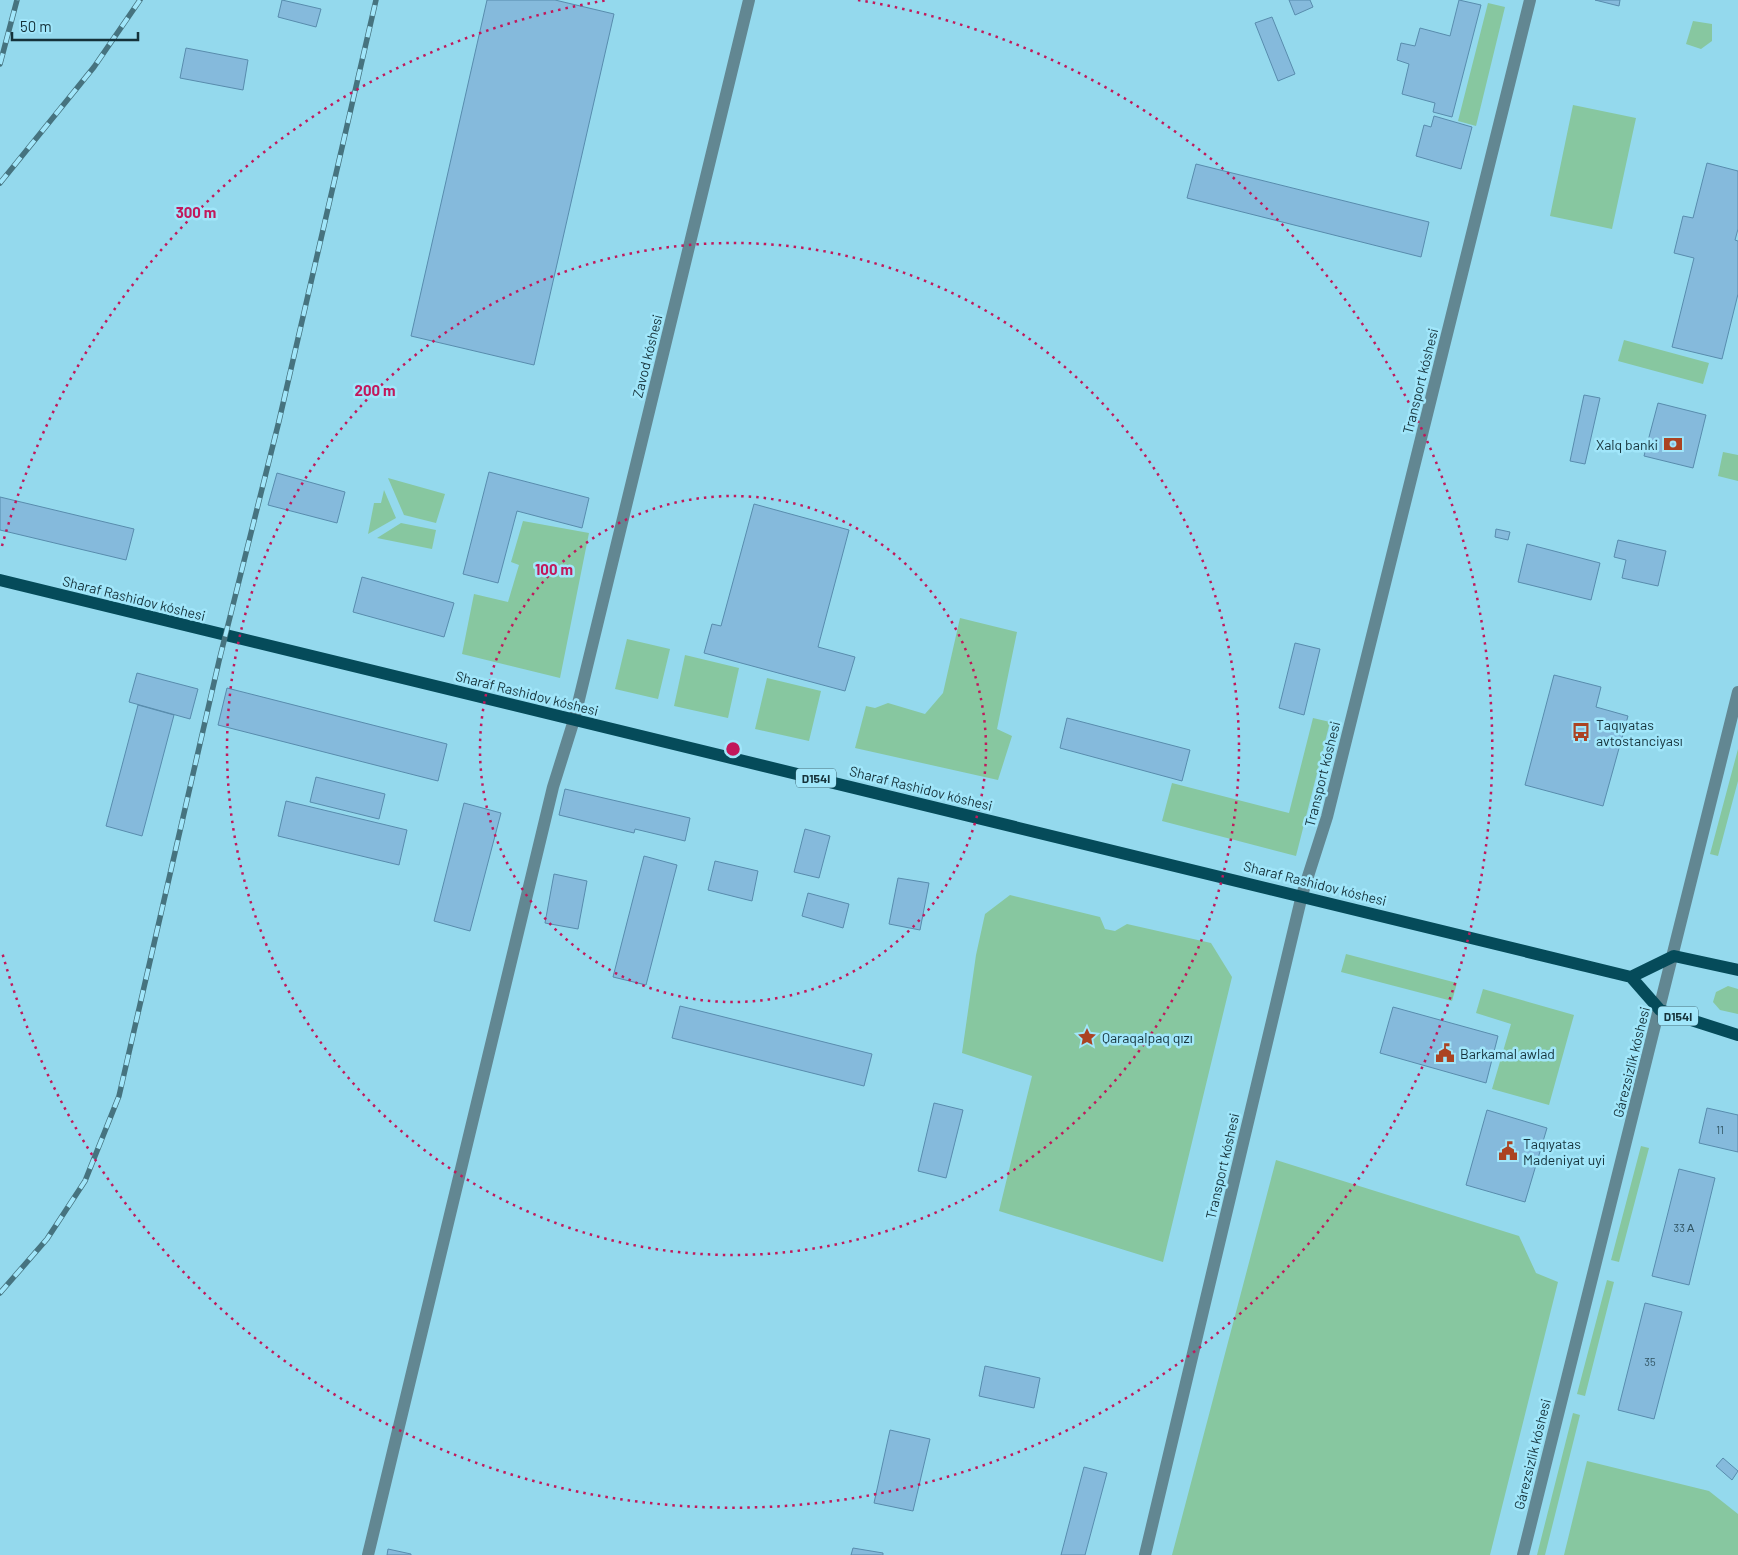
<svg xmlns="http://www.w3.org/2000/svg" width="1738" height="1555" font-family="Barlow,sans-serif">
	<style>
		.green { fill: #87c7a0 }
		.building { fill: #85badc; stroke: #588cad }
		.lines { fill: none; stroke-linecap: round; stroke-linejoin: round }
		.minor { stroke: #628792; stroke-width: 12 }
		.major { stroke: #054b5a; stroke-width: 12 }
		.rail-casing { stroke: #46737f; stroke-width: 5.5 }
		.rail { stroke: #a1e6fa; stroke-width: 4; stroke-dasharray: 11; stroke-linecap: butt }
		.ring { fill: none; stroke: #c2185b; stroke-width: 2.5; stroke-dasharray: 2.5 5 }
		.labels { text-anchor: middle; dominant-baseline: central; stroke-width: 5; stroke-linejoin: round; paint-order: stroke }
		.number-label { font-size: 11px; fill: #315462 }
		.shield { fill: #a1e6fa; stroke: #3f6874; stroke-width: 1 }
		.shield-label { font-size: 12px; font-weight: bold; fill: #15323a }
		.street-label { font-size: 14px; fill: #15323a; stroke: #a1e6fa }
		.poi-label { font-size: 14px; fill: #15323a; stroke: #a1e6fa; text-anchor: start }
		.centre { fill: #c2185b; stroke: #a1e6fa; stroke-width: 2.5 }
		.ring-label { font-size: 15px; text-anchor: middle; font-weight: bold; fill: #c2185b; stroke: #a1e6fa; stroke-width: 5; stroke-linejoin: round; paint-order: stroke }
	</style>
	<rect width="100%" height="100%" fill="#94d9ed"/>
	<!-- green -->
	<path class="green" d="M1488,3L1505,7L1476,126L1458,121Z
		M1693,21L1712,24V41L1701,49L1686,44Z
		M1573,105L1636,118L1612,229L1550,216Z
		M1624,340L1709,363L1703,384L1618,361Z
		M1723,452L1738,455V481L1718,476Z
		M388,478L445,494L436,523L404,515Z
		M384,490L396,518L368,534L374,503H381Z
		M523,521L589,533L560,678L462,654L474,594L508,602L519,565L511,562Z
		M401,523L436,530L432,549L377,538Z
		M960,618L1017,632L997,729L1012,736L998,780L855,748L866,706L875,708L888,703L925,714L943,693Z
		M627,639L670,649L658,699L615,689Z
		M685,655L739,668L728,718L674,706Z
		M767,678L821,691L809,741L755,729Z
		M1313,718L1330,722L1296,856L1162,821L1172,783L1289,813Z
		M1738,749V781L1718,856L1710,854Z
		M1010,895L1100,917L1105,929L1115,931L1127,924L1211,943L1232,977L1163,1262L999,1211L1032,1076L962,1053L976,955L985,914Z
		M1346,954L1457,983L1452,1001L1341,972Z
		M1728,986L1738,989V1014L1720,1010L1713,1002L1716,992Z
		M1483,989L1574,1015L1549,1105L1492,1089L1511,1024L1476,1013Z
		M1641,1146L1649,1148L1619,1262L1611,1260Z
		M1276,1160L1519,1236L1536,1273L1558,1282L1490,1555H1172Z
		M1607,1280L1614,1282L1585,1396L1577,1394Z
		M1573,1413L1580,1415L1545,1555H1537Z
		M1587,1461L1709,1491L1738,1514V1555H1564Z"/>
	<!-- building -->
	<path class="building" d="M282,0L321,9L316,27L278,17Z
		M487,0H555L614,14L534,365L411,336Z
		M1289,0H1310L1313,7L1295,15Z
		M1459,0L1481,5L1452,117L1433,112L1435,103L1402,94L1409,64L1397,60L1401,43L1415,46L1420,28L1450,36Z
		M1595,0H1620L1619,6Z
		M1272,17L1295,74L1278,81L1255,23Z
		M186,48L248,60L243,90L180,78Z
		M1434,116L1472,127L1461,169L1416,156L1424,125L1431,127Z
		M1707,163L1738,171V229L1735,240L1738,241V294L1722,359L1672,347L1694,258L1674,253L1683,216L1693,218Z
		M1196,164L1429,222L1421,257L1187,198Z
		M1584,395L1600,398L1585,464L1570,461Z
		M1658,403L1706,415L1693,468L1644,456Z
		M489,472L589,498L582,528L517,511L498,583L463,574Z
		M277,473L345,492L337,523L268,505Z
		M0,497L134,529L126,560L0,530Z
		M754,504L849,530L818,647L855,657L845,691L704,653L712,624L721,626Z
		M1496,529L1510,532L1508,540L1495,537Z
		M1618,540L1666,551L1658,586L1622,578L1626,560L1614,557Z
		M1527,544L1600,563L1591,600L1518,582Z
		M362,577L454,603L444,637L353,612Z
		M1295,643L1320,649L1304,715L1279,708Z
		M137,673L198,689L190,719L129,702Z
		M1554,675L1601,687L1596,707L1628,716L1603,806L1525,785Z
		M227,688L447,744L438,781L218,725Z
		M138,705L174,715L142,836L106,826Z
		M1067,718L1190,750L1182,781L1060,748Z
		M316,777L385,794L379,819L310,802Z
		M565,789L690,818L685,841L635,829L634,833L559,815Z
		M286,801L407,830L399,865L278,836Z
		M464,803L501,813L470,931L434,921Z
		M805,829L830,836L819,878L794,872Z
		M644,856L677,865L646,985L613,977Z
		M715,861L758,871L752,901L708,890Z
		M554,874L587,881L578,929L545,923Z
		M898,878L929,883L920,930L889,924Z
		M808,893L849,904L843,928L802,916Z
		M680,1006L872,1054L864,1086L672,1038Z
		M1393,1007L1498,1036L1486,1083L1380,1053Z
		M934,1103L963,1110L946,1178L918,1171Z
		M1707,1108L1738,1115V1152L1699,1143Z
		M1487,1110L1547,1128L1525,1202L1466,1185Z
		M1679,1169L1715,1178L1689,1285L1652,1276Z
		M1645,1303L1682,1312L1654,1419L1618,1410Z
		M985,1366L1040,1378L1034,1408L979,1396Z
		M890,1430L930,1439L913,1511L874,1503Z
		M1723,1458L1738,1471L1732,1480L1716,1466Z
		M1084,1467L1107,1473L1085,1555H1061Z
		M853,1548L883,1553V1555H851Z
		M388,1549L411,1554V1555H387Z"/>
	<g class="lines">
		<!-- minor -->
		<path class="minor" d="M368,1555L553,787L574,720L749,0
			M1145,1555L1302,895L1327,817L1530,0
			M1523,1555L1738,692"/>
		<!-- major -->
		<path class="major" d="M0,580L1631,977
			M1631,977L1660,1010L1738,1035
			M1631,977L1674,956L1738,970"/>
		<!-- rail casing -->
		<g class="rail-casing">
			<path id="rail" d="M0,64L17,0
				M0,183L94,67L140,0
				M0,1293L47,1239L85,1181L119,1096L219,661L279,421L376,0"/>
		</g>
		<!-- rail -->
		<use href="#rail" class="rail"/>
	</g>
	<!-- distance rings -->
	<g class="ring">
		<circle cx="733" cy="749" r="253"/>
		<circle cx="733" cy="749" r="506"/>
		<path d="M2 546A759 759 0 0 1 608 0M858 0A759 759 0 1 1 2 952"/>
	</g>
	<!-- icons -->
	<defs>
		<g id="bank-bare" transform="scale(1.5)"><path d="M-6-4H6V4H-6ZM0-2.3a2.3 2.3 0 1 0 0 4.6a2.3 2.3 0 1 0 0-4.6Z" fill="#ab4322" stroke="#a1e6fa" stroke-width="2.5" paint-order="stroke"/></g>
		<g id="bus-bare" transform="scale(1.5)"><path d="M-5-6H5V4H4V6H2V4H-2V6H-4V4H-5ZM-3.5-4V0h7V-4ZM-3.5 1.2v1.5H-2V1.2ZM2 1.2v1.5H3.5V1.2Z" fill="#ab4322" stroke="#a1e6fa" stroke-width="2.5" paint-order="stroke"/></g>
		<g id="sight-bare" transform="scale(1.5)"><path d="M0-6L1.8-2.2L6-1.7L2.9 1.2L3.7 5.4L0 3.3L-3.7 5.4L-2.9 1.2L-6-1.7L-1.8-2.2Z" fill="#ab4322" stroke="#a1e6fa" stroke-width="2.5" paint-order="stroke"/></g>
		<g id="civic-bare" transform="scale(1.5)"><path d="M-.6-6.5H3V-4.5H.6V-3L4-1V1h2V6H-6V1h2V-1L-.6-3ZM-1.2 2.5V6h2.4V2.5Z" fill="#ab4322" stroke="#a1e6fa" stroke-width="2.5" paint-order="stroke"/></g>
	</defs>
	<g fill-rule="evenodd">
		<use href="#bank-bare" x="1673" y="444"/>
		<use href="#bus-bare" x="1581" y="732"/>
		<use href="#sight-bare" x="1087" y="1037"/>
		<use href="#civic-bare" x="1445" y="1053"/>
		<use href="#civic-bare" x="1508" y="1151"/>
	</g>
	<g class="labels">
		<!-- number labels -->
		<g class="number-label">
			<text x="1720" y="1129">11</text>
			<text x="1684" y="1227">33 А</text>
			<text x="1650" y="1361">35</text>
		</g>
		<!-- shield labels -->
		<g class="shield">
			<rect x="796" y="768.5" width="40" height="19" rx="4"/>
			<rect x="1658" y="1006.5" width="40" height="19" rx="4"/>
		</g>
		<g class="shield-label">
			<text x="816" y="778">D154l</text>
			<text x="1678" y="1016">D154l</text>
		</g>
		<!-- street labels -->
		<g class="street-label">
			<text transform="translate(647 356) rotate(-76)">Zavod kóshesi</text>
			<text transform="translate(1420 381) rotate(-76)">Transport kóshesi</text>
			<text transform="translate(134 598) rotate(14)">Sharaf Rashidov kóshesi</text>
			<text transform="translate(527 693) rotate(14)">Sharaf Rashidov kóshesi</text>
			<text transform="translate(1322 774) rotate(-76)">Transport kóshesi</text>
			<text transform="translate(921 788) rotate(14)">Sharaf Rashidov kóshesi</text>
			<text transform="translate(1315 883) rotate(14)">Sharaf Rashidov kóshesi</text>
			<text transform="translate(1631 1062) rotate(-76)">Gárezsizlik kóshesi</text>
			<text transform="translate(1222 1166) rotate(-77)">Transport kóshesi</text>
			<text transform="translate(1532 1454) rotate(-76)">Gárezsizlik kóshesi</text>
		</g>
		<!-- poi labels -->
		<g class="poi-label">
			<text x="1658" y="444" text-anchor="end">Xalq banki</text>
			<text x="1596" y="724">Taqıyatas<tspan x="1596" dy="16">avtostanciyası</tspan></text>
			<text x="1102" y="1037">Qaraqalpaq qızı</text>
			<text x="1460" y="1053">Barkamal awlad</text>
			<text x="1523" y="1143">Taqıyatas<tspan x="1523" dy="16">Madeniyat uyi</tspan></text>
		</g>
	</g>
	<circle cx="733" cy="749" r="8" class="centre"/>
	<g class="ring-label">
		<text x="196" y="218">300 m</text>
		<text x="375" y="396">200 m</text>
		<text x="554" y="575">100 m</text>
	</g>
	<!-- scale -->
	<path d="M12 32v8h126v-8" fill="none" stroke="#15323a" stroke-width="2.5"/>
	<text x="20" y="32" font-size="15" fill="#15323a" stroke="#a1e6fa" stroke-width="4" paint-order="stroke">50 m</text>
</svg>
